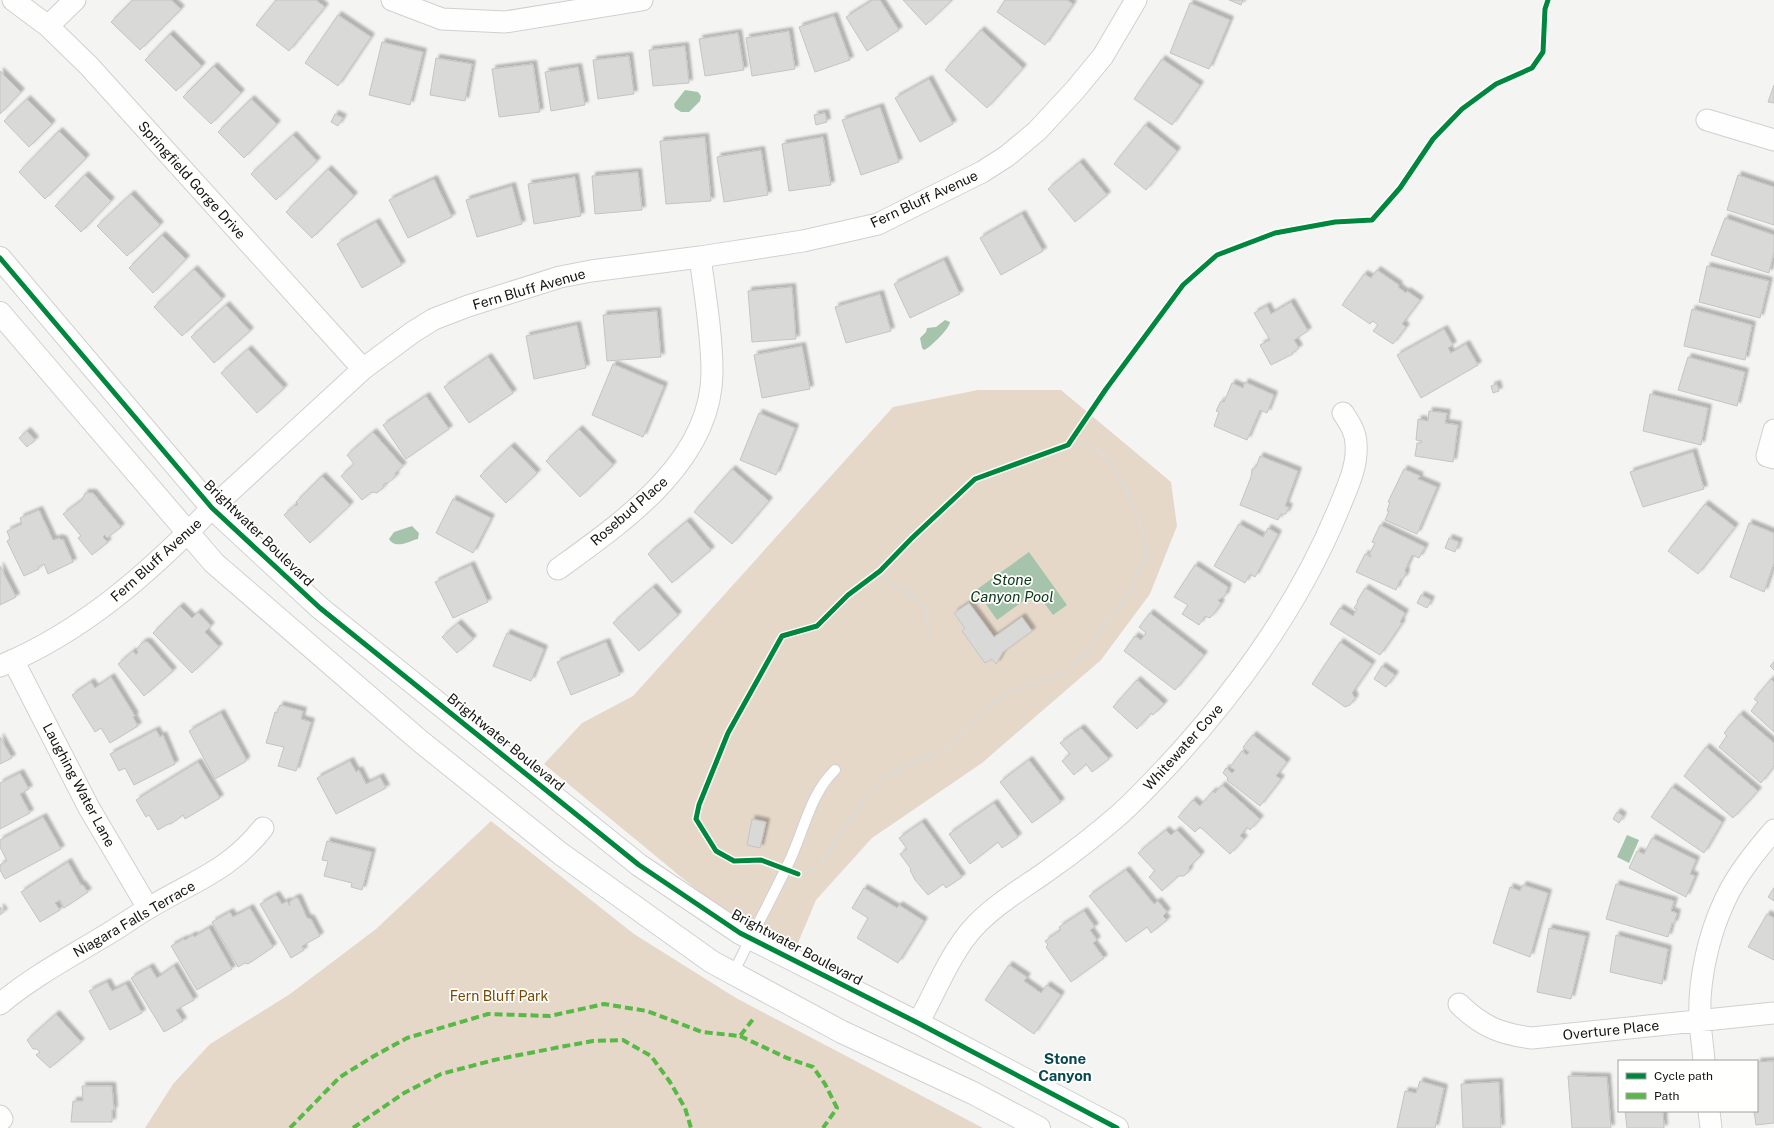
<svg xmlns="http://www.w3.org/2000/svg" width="1774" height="1128" font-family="'Public Sans',sans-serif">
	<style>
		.green { fill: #e5d8c9 }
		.water { fill: #a6c3ab }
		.building { fill: #d9dad8; stroke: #c4c4c3; filter: url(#shadow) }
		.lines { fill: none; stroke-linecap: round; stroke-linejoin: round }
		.service-casing { stroke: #d0d1cf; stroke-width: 12 }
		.minor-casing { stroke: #d0d1cf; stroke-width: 23 }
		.tertiary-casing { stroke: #d0d1cf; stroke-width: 24 }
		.path { stroke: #dbdcda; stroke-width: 2.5; stroke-dasharray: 4 2; stroke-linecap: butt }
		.service { stroke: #fdfefd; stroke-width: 10 }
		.minor { stroke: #fdfefd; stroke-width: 21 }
		.tertiary { stroke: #fdfefd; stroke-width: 22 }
		.quiet { stroke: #58b947; stroke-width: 4; stroke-dasharray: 8 4; stroke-linecap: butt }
		.cycleway-casing { stroke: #fffffe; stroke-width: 8 }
		.cycleway { stroke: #00873e; stroke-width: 5 }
		.labels { text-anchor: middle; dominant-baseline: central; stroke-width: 3.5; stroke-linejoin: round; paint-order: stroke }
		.street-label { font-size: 14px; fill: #151514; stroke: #fffffe }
		.park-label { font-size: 14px; fill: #754903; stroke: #fffffe }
		.water-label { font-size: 15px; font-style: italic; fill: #0b3a19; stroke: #fffffe }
		.neighbourhood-label { font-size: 15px; font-weight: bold; fill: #094851; stroke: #fffffe }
	</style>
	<defs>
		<filter id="shadow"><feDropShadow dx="3.5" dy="-3.5" stdDeviation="1" flood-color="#0004"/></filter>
	</defs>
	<rect width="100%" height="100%" fill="#f4f5f3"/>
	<!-- green -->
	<path class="green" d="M978,390H1061L1171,482L1177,526L1150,594L1101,660L982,763L872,838L816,900L795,950L715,905L544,764L582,723L633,696L893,407Z
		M491,821L634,934L736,998L983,1128H145L173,1084L210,1044L290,994L376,929Z"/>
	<!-- water -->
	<path class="water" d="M685,90L698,92L701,96L700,101L689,112H681L675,108L674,104Z
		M945,320L950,322C950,328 930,348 924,350L922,348L920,338L926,332L927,328L936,327Z
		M412,526L419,533L418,539C409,541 396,550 389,539L394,532Z
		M1029,552L1067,605L1053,615L1036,592L997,620L976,590Z
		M1627,835L1639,840L1629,863L1617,857Z"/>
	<!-- building -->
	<path class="building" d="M133,0H171L181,9L140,50L111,22Z
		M276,0H316L325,7L289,51L256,25Z
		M873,0H880L899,30L867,51L846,17Z
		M903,0H952L926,25Z
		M1005,0H1067L1073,4L1045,45L997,12Z
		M1229,0H1243L1241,5Z
		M1190,3L1230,20L1209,69L1170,53Z
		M338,15L371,37L338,86L305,63Z
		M834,16L850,60L815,72L799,27Z
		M981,30L1023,68L987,108L945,70Z
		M789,31L795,69L752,76L746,38Z
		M738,33L744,70L705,76L699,39Z
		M170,34L202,66L176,91L145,60Z
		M382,42L423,52L410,105L369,95Z
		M685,46L689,83L653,86L649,50Z
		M629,56L634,94L598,99L593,60Z
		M436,58L472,64L465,101L430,95Z
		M1162,59L1200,85L1172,125L1134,99Z
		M533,64L540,112L499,117L492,69Z
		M214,66L241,93L211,124L183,97Z
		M578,67L585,105L551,111L545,72Z
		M0,71L21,92L0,114Z
		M929,79L953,124L920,142L895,98Z
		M1774,85V103L1768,102Z
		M27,99L52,124L29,147L4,121Z
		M251,99L277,124L244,158L218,132Z
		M880,107L899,162L861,175L842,120Z
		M825,113L827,122L816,125L814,115Z
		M335,114L343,118L338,126L331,122Z
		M1145,125L1177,151L1146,190L1114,164Z
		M59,131L86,158L45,199L19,172Z
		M293,135L317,161L276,200L251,174Z
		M705,137L711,201L666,204L660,141Z
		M823,137L831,185L789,191L782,144Z
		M761,150L768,195L724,202L717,157Z
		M1080,162L1107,195L1075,222L1048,189Z
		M328,169L354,196L312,238L286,212Z
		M638,172L642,210L595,214L592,176Z
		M85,175L111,201L81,232L55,206Z
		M1738,175L1774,187V225L1727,210Z
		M575,177L581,216L534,224L528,184Z
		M434,179L452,217L408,238L389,200Z
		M512,186L522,224L477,237L466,200Z
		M131,194L160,225L127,256L97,226Z
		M1022,214L1043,251L1001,275L980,238Z
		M1725,218L1774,235V252L1769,273L1711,255Z
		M376,222L402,265L362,288L337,244Z
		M162,235L186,259L153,293L129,268Z
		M944,260L960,294L910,318L894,284Z
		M1707,266L1769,281L1760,318L1699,302Z
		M194,269L222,299L182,336L154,307Z
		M1377,270L1399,285L1398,287L1406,293L1407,291L1420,300L1402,324L1406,327L1393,344L1373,331L1378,325L1373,321L1370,324L1342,305L1364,274L1371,278Z
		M792,287L796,339L752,342L748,291Z
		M880,294L891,331L846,343L835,307Z
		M1291,302L1308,331L1294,340L1299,348L1292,353L1293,354L1271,365L1260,345L1270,340L1254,313L1267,306L1271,314Z
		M226,305L250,331L214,363L191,337Z
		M1692,309L1752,325L1745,360L1684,346Z
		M657,311L661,357L607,361L603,315Z
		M577,325L586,368L534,379L526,336Z
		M1444,329L1453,345L1448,348L1451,353L1466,344L1478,365L1421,398L1397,355Z
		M802,346L810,389L762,398L754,355Z
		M248,349L284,388L257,413L221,373Z
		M488,357L513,393L469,423L444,387Z
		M1688,357L1745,372L1737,406L1678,390Z
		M613,364L664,386L643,437L592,415Z
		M1245,382L1274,395L1267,413L1260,410L1247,440L1214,426L1219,412L1216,411L1221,401L1224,402L1232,383L1243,388Z
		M1497,384L1499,391L1493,393L1491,386Z
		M1650,394L1708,408L1701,445L1643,431Z
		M426,396L449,429L406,459L383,425Z
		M1429,411L1447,413L1445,423L1458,425L1453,462L1415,456L1417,443H1421L1422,441L1416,440L1418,419L1428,421Z
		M759,413L795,428L776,475L740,460Z
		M579,429L613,465L580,497L546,461Z
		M27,431L35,440L27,447L19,438Z
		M373,432L403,466L395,473V477L388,483L384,484L383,488L377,493L372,492L362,500L341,476L354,464L347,455Z
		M511,446L537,473L506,503L480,476Z
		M1693,452L1704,489L1643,507L1630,472Z
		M1260,456L1298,471L1285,506L1289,507L1286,514H1281L1278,520L1240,505L1251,477L1252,469L1256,467Z
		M732,469L769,501L732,544L694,512Z
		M1404,469L1420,476L1418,479L1437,487L1417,534L1385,520L1389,511H1387L1390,502H1388Z
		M322,476L350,505L310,543L284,515L295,505L296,506L298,504L296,502Z
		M85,493H93L121,527L107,538L105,535L103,537L108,542L92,555L78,538L81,536L63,514L82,500Z
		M453,499L491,518L473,553L436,533Z
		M1705,504L1735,527L1698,574L1668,551Z
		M39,510L53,540L60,538L61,540L63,539L73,562L48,574L44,564L38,567L39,569L24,576L7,541L10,539L7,531L22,524L20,518Z
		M687,521L711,550L672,583L648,554Z
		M1749,523L1774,533V563L1764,592L1730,577Z
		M1239,524L1263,537L1268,528L1278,534L1255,577L1250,574L1245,583L1214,566Z
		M1380,525L1425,547L1419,558L1412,555L1405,570L1406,573L1404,578L1400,580L1396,590L1356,572L1365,554L1371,557V555H1369L1375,543L1372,542Z
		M1449,538L1459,542L1455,552L1445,548Z
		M471,565L488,602L453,618L435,582Z
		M1195,565L1228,587L1225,596L1218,600L1221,603L1215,612L1210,618L1205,616L1199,625L1182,614L1188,605L1174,597Z
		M0,566L16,597L0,605Z
		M653,587L678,615L639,651L613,623Z
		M1365,588L1405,613L1400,622L1402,623L1380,655L1330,624L1340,608L1353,616L1357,609L1354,608L1358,602L1357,601Z
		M1421,595L1431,600L1427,608L1417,603Z
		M969,603L994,637L1022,617L1032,631L1003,652L996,664L992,659L985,663L962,631L965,628L954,613Z
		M180,606L192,618L198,612L211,626L205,632L219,647L192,673L153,633Z
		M1150,613L1204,655L1175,690L1124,651L1135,636L1141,640L1146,633L1139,627Z
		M458,623L473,639L457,653L442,637Z
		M507,633L544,649L531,681L493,666Z
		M143,642H148L173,671L144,696L118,664L133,651L136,655L138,652L137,651L139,646Z
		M606,642L620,675L571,695L557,662Z
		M1340,642L1372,664L1352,693L1355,698L1350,705L1345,707L1312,684Z
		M1774,662V670L1770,666Z
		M1382,666L1395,675L1386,687L1374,679Z
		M111,677L135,716L133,717L138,726L110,743L101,728L95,732L72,695L91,682L95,688Z
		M1771,679L1774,682V732L1751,711L1758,702L1754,699Z
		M1137,680L1164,704L1153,715L1151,713L1137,729L1113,707Z
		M280,705L303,711L301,719L311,722L296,771L278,766L284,747L266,743L275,712L277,713Z
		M221,713L246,759L245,762L215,779L189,731Z
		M1740,714L1774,743V766L1761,783L1719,747L1727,736L1724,733Z
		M1081,728L1109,759L1092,772L1086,764L1074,775L1062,761L1070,754L1060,743Z
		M156,730L160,737L163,735L175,764L134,785L125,768L119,771L110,754Z
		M1253,735L1287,762L1276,776L1281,779L1260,806L1227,780L1228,778L1223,773L1226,768L1232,773L1235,770L1230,767L1242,751L1247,755L1249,752L1243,747Z
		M0,737L12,758L0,764Z
		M1706,747L1758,791L1733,818L1684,776Z
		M1029,760L1061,802L1032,823L1000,782Z
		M350,761L356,772L359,770L366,784L380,777L386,788L336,814L317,778Z
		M198,762L220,798L185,819L183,815L171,824H168L158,830L149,815L146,817L136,800Z
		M20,773L29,789L20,794L30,813L0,829V783Z
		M1222,785L1260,819L1250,830L1247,827L1240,836L1244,839L1230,854L1200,827L1195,832L1178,817L1193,800L1200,806L1213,791L1215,793Z
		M1672,787L1722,822L1704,853L1651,817Z
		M994,803L1018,837L1002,848L998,842L970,864L949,834Z
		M1617,812L1623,816L1619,823L1613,819Z
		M43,817L61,849L5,879L0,870V865L7,861L0,847V840Z
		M752,819L766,822L760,848L747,845Z
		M922,822L962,877L946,888L943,884L928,895L915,880L910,870L911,869L900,854L907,849L899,838Z
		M1166,830L1171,835L1177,830L1201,855L1189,867V871L1184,876H1178L1162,891L1149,877L1155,871L1138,853Z
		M1652,838L1696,860L1690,874L1695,876L1686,897L1629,868L1637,851L1644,854Z
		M327,841L372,852L362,890L351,887L352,883L324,876L328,861L322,860Z
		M68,862L81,885L82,884L88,892L64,908L60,900L55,903L60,910L40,922L21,892Z
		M1126,870L1154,904L1158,901L1167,912L1163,916L1167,920L1151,933L1147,927L1126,942L1089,896Z
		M1616,884L1674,901L1671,911L1677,913L1674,924L1672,923L1668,937L1606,919Z
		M1523,885L1548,893L1530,957L1493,943L1510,887L1520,891Z
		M864,888L897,908L899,905L924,921L898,963L857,938L868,918L852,908Z
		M1774,888V901L1768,897Z
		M276,895L282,904L287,901L290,906L289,902L295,898H298L307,918L311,919L320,936L302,946L304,950L291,958L260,904Z
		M0,907L4,912L0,915Z
		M250,908L273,947L248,964L245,963L238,967L212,922L230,912L233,917Z
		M1084,911L1095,927L1090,930L1097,940L1093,943L1104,958L1071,982L1046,947L1048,945L1045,941L1061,930L1059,927Z
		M1767,914L1774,918V960L1748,947Z
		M209,928L232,969L197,990L171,946L184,939L185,940L193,935L194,937Z
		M1549,928L1586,936L1571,999L1537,992Z
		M1616,935L1668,949L1662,984L1610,972Z
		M1009,965L1027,977L1024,981L1041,993L1047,985L1061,995L1034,1034L985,1000Z
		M174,966L194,1000L176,1010L183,1021L164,1032L131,978L150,967L157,978Z
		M107,982L112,991L126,984L142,1013L110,1030L89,991Z
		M56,1014L81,1042L50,1068L36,1055L40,1052L37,1049H33L27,1040Z
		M1774,1061V1123L1756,1125L1754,1111H1757V1062Z
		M1568,1076L1607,1077L1611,1128H1572Z
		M1420,1081L1444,1088L1435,1128H1397L1405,1091L1416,1093Z
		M1499,1082L1501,1128H1463L1461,1084Z
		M82,1086H112L114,1110H112V1122H71L73,1101H83Z
		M1625,1111H1663L1664,1128H1627Z"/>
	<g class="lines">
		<!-- service casing -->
		<g class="service-casing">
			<path id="service" d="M733,974C751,936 771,900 789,862C804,831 810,794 835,770"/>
		</g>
		<!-- minor casing -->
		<g class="minor-casing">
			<path id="minor" d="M13,0L48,26L89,66L363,369
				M392,0L442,19L505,22L642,0
				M48,26L75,0
				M1707,120L1774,140
				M1774,430L1767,456L1774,458
				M558,569C623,522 712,461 712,372C712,334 705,295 700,257
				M13,660L89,808L148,908
				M0,666C83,632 150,572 212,508L363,369L413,332L434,319L468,306L560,277L591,271L700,257L803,241L878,224L982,172L1007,156L1037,131L1075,90L1103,56L1136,0
				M0,1004C31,978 66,959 101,938C117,929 132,918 147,909C193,881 228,872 263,828
				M1459,1004C1481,1026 1500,1034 1532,1038L1774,1013
				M918,1023C935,993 951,951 975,926C995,905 1020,890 1043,874C1070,855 1096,835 1120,814C1140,796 1157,777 1175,758C1242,684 1301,601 1339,508C1347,488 1358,466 1356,444C1356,432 1349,422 1343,413
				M1704,1061C1703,1048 1701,1035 1700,1021C1698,982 1708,936 1725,900C1737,874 1756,851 1774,830
				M1709,1111L1711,1128
				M0,1116L2,1119"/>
		</g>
		<!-- tertiary casing -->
		<g class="tertiary-casing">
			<path id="tertiary" d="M0,258L212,508L320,608L639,865L740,933L918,1023L1117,1128
				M0,313L214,563L420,741L561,854L712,962L842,1032L973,1093L1039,1128"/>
		</g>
		<!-- path -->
		<path class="path" d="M880,571L889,583L910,593L927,611L928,635
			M800,874L817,869L858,808L882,778L953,745L981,713L1003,694L1025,685L1065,673L1087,653L1110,616L1131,592L1147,549L1138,517L1123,482L1103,454L1086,444L1068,445"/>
		<!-- service -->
		<use href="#service" class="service"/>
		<!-- minor -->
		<use href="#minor" class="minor"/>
		<!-- tertiary -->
		<use href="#tertiary" class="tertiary"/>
		<!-- quiet -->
		<path class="quiet" d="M740,1036L787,1058L813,1067L825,1084L837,1108L823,1128
			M290,1128L340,1077L374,1056L407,1038L488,1014L550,1016L604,1004L647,1011L702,1032L740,1036L754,1018
			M353,1128L404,1093L441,1074L494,1060L560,1047L593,1041L623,1040L651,1056L670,1082L685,1108L691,1128"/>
		<!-- cycleway casing -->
		<g class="cycleway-casing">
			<path id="cycleway" d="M0,258L212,508L320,608L639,865L740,933L918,1023L1117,1128
				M798,874L761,860L734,861L716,851L696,819L699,805L728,733L782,636L817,626L848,595L880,571L912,538L975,479L1068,445L1106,389L1183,285L1217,255L1275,233L1335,222L1372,220L1400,188L1433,139L1462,109L1496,84L1532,68L1543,52L1545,9L1548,0"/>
		</g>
		<!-- cycleway -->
		<use href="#cycleway" class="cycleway"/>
	</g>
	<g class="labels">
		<!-- street labels -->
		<g class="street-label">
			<text transform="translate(192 180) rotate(48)">Springfield Gorge Drive</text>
			<text transform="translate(924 199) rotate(-25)">Fern Bluff Avenue</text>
			<text transform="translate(529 289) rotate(-16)">Fern Bluff Avenue</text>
			<text transform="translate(629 511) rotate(-41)">Rosebud Place</text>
			<text transform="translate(259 533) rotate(44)">Brightwater Boulevard</text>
			<text transform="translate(156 560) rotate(-42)">Fern Bluff Avenue</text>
			<text transform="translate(506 742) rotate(39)">Brightwater Boulevard</text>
			<text transform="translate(1183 747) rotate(-48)">Whitewater Cove</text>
			<text transform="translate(79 785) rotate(62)">Laughing Water Lane</text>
			<text transform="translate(134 919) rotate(-30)">Niagara Falls Terrace</text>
			<text transform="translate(797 947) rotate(28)">Brightwater Boulevard</text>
			<text transform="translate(1611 1030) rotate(-6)">Overture Place</text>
		</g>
		<!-- park labels -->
		<g class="park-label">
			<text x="499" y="996">Fern Bluff Park</text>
		</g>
		<!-- water labels -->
		<g class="water-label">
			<text x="1012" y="579">Stone<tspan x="1012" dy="17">Canyon Pool</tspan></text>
		</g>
		<!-- neighbourhood labels -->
		<g class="neighbourhood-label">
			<text x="1065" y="1058">Stone<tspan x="1065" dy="17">Canyon</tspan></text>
		</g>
	</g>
	<!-- legend -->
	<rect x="1618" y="1060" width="140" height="52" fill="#fffffe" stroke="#a1a1a0"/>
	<rect x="1626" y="1073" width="20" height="6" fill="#00873e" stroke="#a1a1a0"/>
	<text x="1654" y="1080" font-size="12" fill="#151514">Cycle path</text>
	<rect x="1626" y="1093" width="20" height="6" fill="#58b947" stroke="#a1a1a0"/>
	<text x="1654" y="1100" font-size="12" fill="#151514">Path</text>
</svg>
